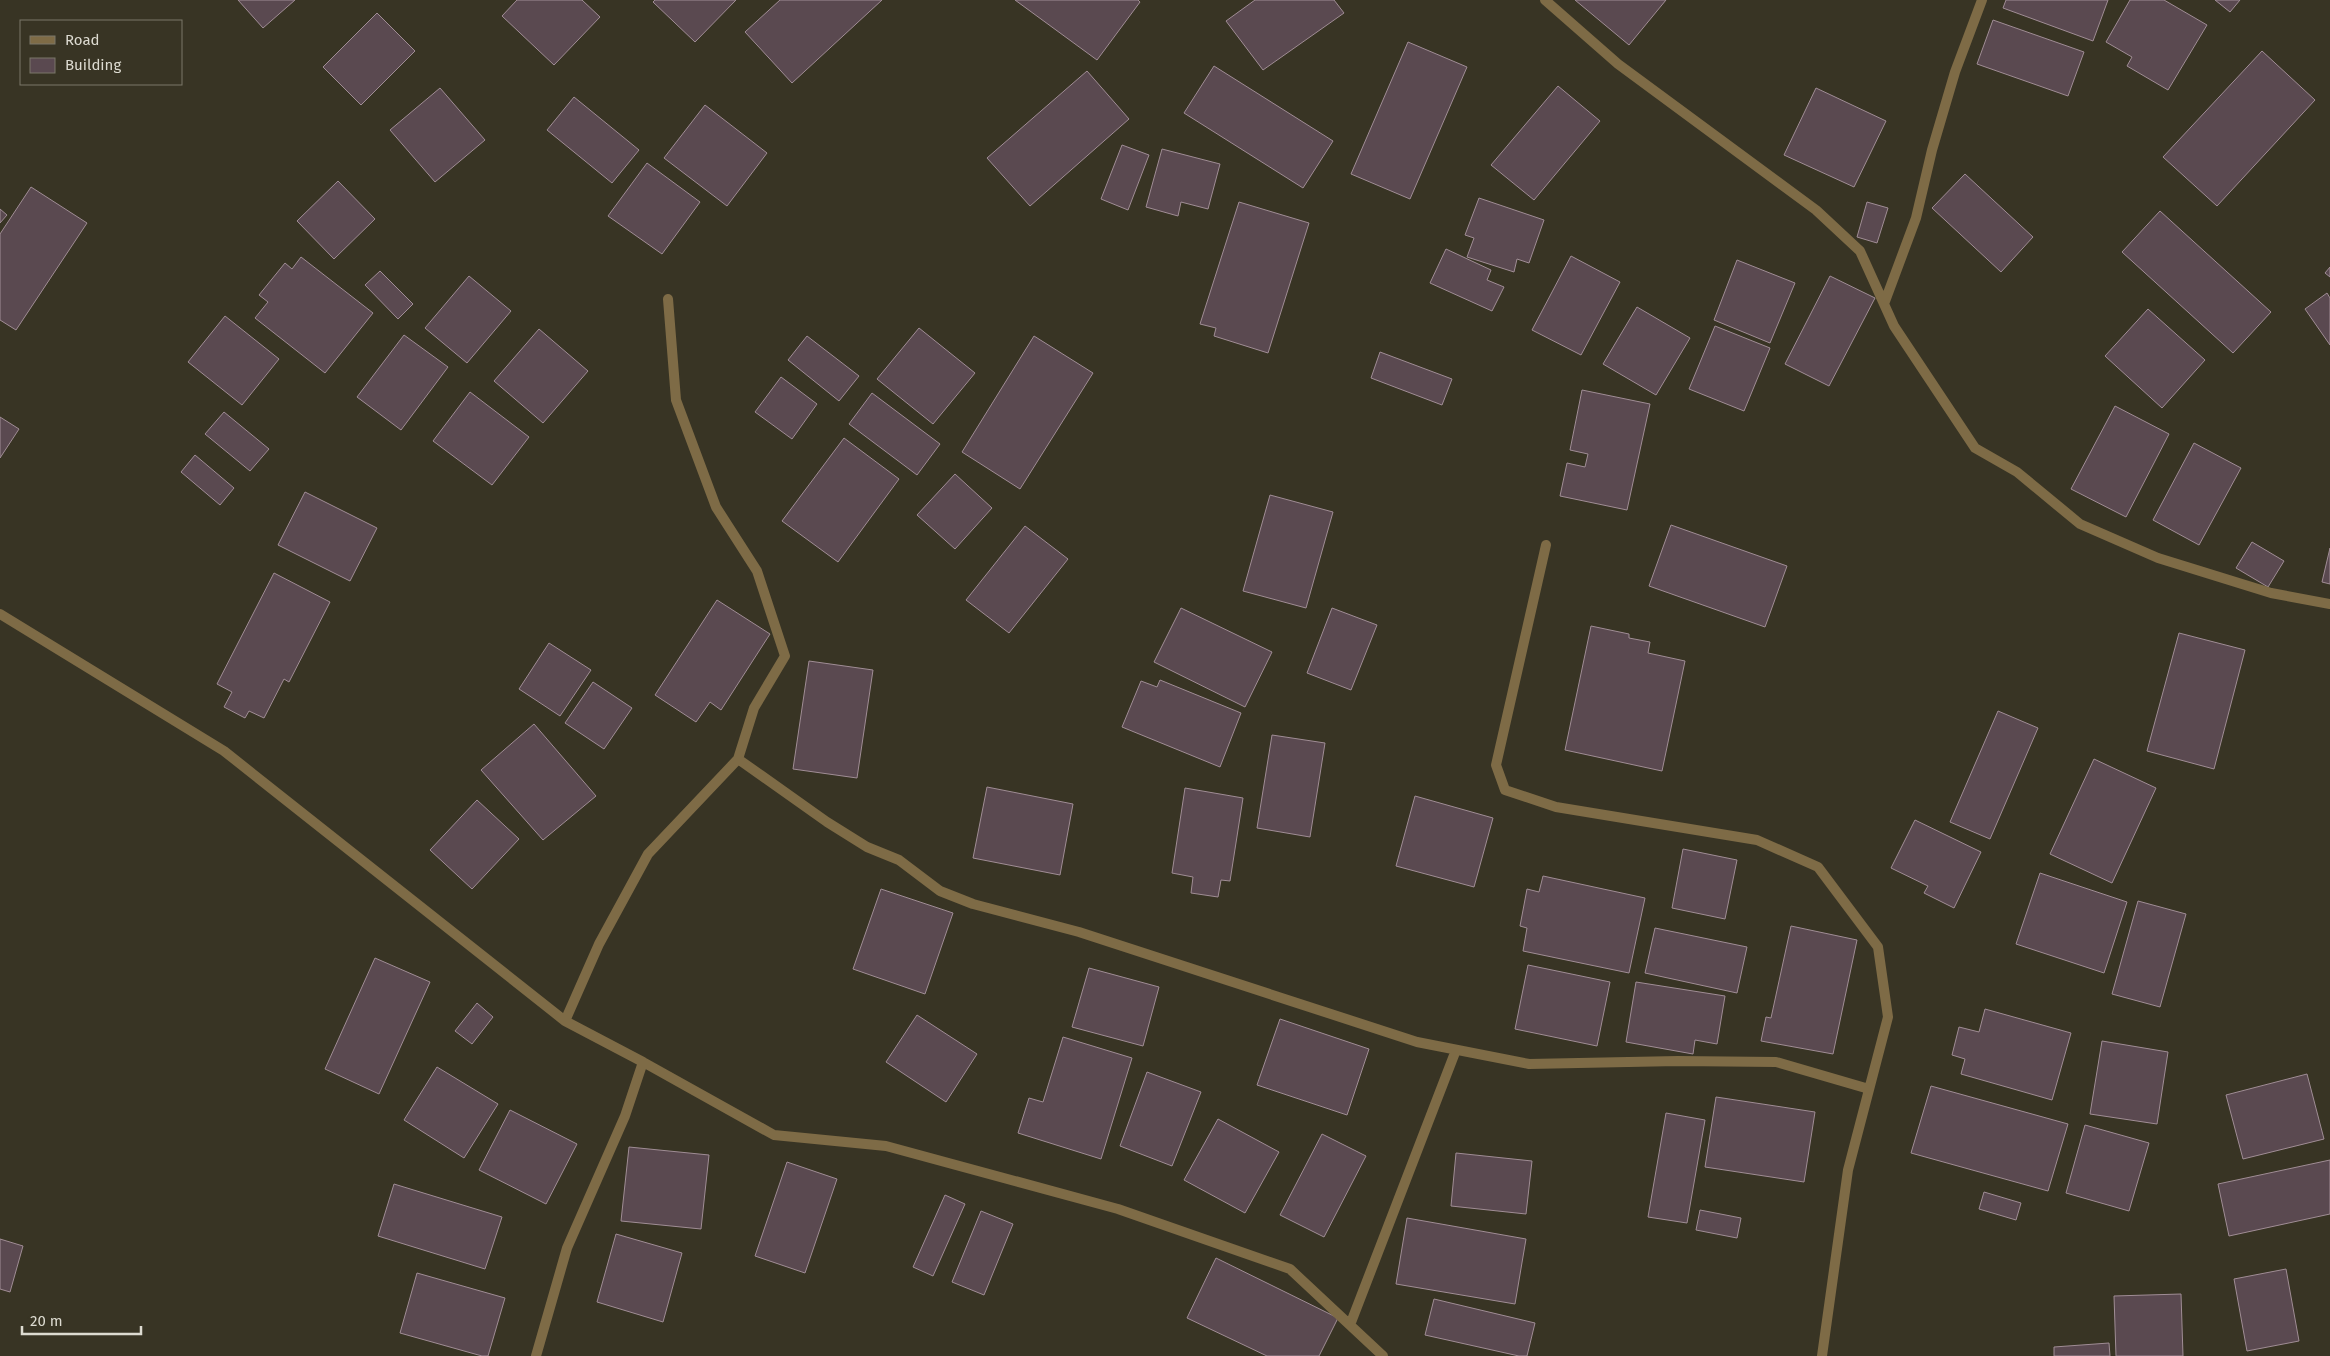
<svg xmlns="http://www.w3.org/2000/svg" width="2330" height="1356" font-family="'Fira Sans',sans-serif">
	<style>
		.building { fill: #5a4950; stroke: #a08d95 }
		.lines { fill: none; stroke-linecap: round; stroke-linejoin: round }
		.street { stroke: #7e6b46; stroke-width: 10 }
	</style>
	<rect width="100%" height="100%" fill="#383424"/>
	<!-- building -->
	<path class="building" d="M238,0H295L263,28Z
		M517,0H582L600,17L554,65L502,16Z
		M655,0H736L695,42L653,2Z
		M780,0H882L792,83L745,32Z
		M1015,0H1138L1140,2L1097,60Z
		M1255,0H1334L1344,13L1263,70L1226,21Z
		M1575,0H1666L1629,45Z
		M2006,0H2108L2093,41L2003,8Z
		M2130,0H2164L2207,25L2168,90L2127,66L2132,57L2106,42Z
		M2215,0H2240L2230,12Z
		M377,13L415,51L361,105L323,67Z
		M1993,20L2084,52L2068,96L1977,64Z
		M1408,42L1467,67L1410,199L1351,174Z
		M2262,51L2315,100L2217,206L2163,157Z
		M1214,66L1333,141L1303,188L1184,113Z
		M1087,71L1129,119L1030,206L987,158Z
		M1558,86L1600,121L1534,200L1491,165Z
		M440,88L485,140L435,182L390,130Z
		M1816,88L1886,121L1854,187L1784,155Z
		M574,97L639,150L612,183L547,130Z
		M705,105L767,153L727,206L664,158Z
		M1122,145L1149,155L1128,210L1101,199Z
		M1162,149L1220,164L1208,209L1181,202L1178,216L1146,207Z
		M647,163L700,202L662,254L608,216Z
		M1965,174L2033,237L2001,272L1932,208Z
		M338,181L375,219L334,259L297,221Z
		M31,187L87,223L16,330L0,320V234Z
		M1479,198L1544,220L1529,263L1517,259L1514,272L1467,257L1474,238L1465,235Z
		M1239,202L1309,223L1268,353L1214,336L1216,328L1200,324Z
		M1867,202L1888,208L1877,243L1857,237Z
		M0,209L7,215L0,223Z
		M2160,211L2271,312L2233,353L2122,252Z
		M1446,249L1491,270L1487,280L1504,287L1492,311L1430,283Z
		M1571,256L1620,282L1581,355L1532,330Z
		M301,257L373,313L325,373L255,318L268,302L259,295L285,263L292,269Z
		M1737,260L1795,283L1770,343L1714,320Z
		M2330,267V277L2325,273Z
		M380,271L413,304L398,319L365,285Z
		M469,276L511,311L467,363L425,328Z
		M1830,276L1875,298L1829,386L1785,364Z
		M2327,293L2330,298V345L2305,309Z
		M1637,307L1690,338L1656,395L1603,364Z
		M2148,309L2205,360L2162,408L2105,356Z
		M225,316L279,359L242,405L188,362Z
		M1715,326L1770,348L1744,411L1689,389Z
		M919,328L975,373L933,424L877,379Z
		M539,329L588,371L543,423L494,381Z
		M404,335L448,367L401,430L357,397Z
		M807,336L859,376L839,401L788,360Z
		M1034,336L1093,373L1020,489L962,452Z
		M1380,352L1452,379L1442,405L1371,378Z
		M781,377L817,404L792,439L755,412Z
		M1582,390L1650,404L1627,510L1560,496L1567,463L1585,467L1588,454L1570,450Z
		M470,392L529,437L492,485L433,441Z
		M872,393L940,444L917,475L849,424Z
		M2115,406L2169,434L2126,517L2071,489Z
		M224,412L269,449L250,471L205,434Z
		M0,417L19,429L0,458Z
		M844,438L899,479L838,562L782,521Z
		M2194,443L2241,468L2199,545L2153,520Z
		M195,455L234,488L220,505L181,472Z
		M955,474L992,508L955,549L917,515Z
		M305,492L377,528L350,581L278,545Z
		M1270,495L1333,512L1306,608L1243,591Z
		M1671,525L1787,566L1765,627L1649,586Z
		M1025,526L1068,559L1009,633L966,600Z
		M2252,542L2284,561L2268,587L2236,568Z
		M2330,548V584L2322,582Z
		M274,573L330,602L289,682L284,679L264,718L249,711L245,718L224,707L232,692L217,684Z
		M717,600L770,634L721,710L710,702L696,722L655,695Z
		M1181,608L1272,652L1245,707L1154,662Z
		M1332,608L1377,625L1351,690L1307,673Z
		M1591,626L1629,634V638L1650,642L1648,653L1685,661L1662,771L1565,750Z
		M2179,633L2245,650L2214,769L2147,751Z
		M549,643L591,670L560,716L519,689Z
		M809,661L873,670L857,778L793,769Z
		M1160,680L1241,713L1220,767L1122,727L1141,681L1157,687Z
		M593,682L632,708L604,749L565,723Z
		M1998,711L2038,728L1990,839L1950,822Z
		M534,724L596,796L543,840L481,770Z
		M1272,735L1325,743L1310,837L1257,828Z
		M2094,759L2156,788L2112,883L2050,854Z
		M987,787L1073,804L1060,875L973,858Z
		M1185,788L1243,798L1230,881L1221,880L1218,897L1191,893L1193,877L1172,873Z
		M1415,796L1493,818L1474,887L1396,866Z
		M477,800L519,839L472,889L430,850Z
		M1915,820L1981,852L1954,908L1924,893L1928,886L1891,868Z
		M1683,849L1737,860L1725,919L1672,908Z
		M2040,873L2127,902L2104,973L2016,944Z
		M1543,876L1645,898L1629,973L1523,951L1527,928L1520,926L1527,889L1539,892Z
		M881,889L953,913L925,994L853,969Z
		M2138,901L2186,914L2160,1007L2112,994Z
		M1791,926L1857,940L1833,1054L1761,1041L1766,1017L1771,1018Z
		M1655,928L1747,947L1737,993L1645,973Z
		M375,958L430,982L379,1094L325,1069Z
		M1528,965L1610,982L1597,1046L1515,1029Z
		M1089,968L1159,987L1143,1046L1072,1027Z
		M1636,982L1725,996L1717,1044L1695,1040L1693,1054L1626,1042Z
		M477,1003L493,1017L472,1044L455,1031Z
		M1985,1009L2071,1033L2052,1100L1961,1074L1965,1059L1952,1055L1959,1027L1979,1032Z
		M917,1015L977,1054L946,1102L886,1062Z
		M1280,1019L1369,1049L1347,1115L1257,1085Z
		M1063,1037L1132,1058L1101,1159L1018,1133L1029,1098L1043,1102Z
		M2102,1041L2168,1052L2157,1124L2090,1114Z
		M437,1067L498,1104L464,1158L404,1120Z
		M1147,1072L1201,1092L1172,1166L1120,1146Z
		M2307,1074L2324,1139L2243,1159L2226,1095Z
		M1931,1086L2068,1124L2048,1191L1911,1153Z
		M1716,1097L1815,1112L1804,1182L1705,1167Z
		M510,1110L577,1144L546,1204L479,1170Z
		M1666,1113L1705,1120L1687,1223L1648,1217Z
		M1218,1119L1279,1152L1245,1213L1184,1180Z
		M2085,1125L2149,1143L2129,1211L2066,1193Z
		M1322,1134L1366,1156L1324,1237L1280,1215Z
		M629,1147L709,1155L701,1229L621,1221Z
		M1456,1153L1532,1161L1526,1214L1451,1206Z
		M2330,1160V1214L2229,1236L2218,1184Z
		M787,1162L837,1179L805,1273L755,1256Z
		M394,1184L502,1217L485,1269L378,1236Z
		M1984,1192L2021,1203L2016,1220L1979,1209Z
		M945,1195L965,1204L933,1276L913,1267Z
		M1700,1210L1741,1218L1737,1238L1696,1230Z
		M981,1211L1013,1224L984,1295L952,1282Z
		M1407,1218L1526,1239L1515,1304L1396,1284Z
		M616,1234L682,1253L663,1322L597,1302Z
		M0,1239L23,1246L10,1292L0,1289Z
		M1216,1258L1338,1318L1319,1356H1267L1187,1318Z
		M2286,1269L2299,1341L2247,1351L2234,1279Z
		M417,1273L505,1298L488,1356H482L400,1333Z
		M2181,1294L2183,1356H2116L2114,1296Z
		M1434,1299L1535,1323L1527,1356H1519L1425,1335Z
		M2109,1343L2110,1356H2054V1347Z"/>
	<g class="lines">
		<!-- street -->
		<path class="street" d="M1545,0L1618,64L1816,210L1860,251L1894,326L1975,448L2017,472L2080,524L2158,558L2271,593L2330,604
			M668,299L676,400L716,507L757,571L785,656L754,708L738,759L827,822L867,847L899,860L940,891L973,904L1079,932L1417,1042L1529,1064L1678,1061L1776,1062L1869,1089
			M1884,304L1916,218L1932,150L1955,72L1982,0
			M1546,545L1496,765L1505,790L1556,807L1757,840L1818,867L1878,947L1888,1017L1848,1170L1822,1356
			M0,614L224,751L565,1021L599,944L648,854L738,759
			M643,1062L774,1135L886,1146L1118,1209L1290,1269L1383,1356
			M1350,1325L1456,1050
			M536,1356L567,1248L625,1116L643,1062L565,1021"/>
	</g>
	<!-- legend -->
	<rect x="20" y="20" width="162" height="65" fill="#383424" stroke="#7a7769"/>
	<rect x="30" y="36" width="25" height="8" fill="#7e6b46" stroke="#7a7769"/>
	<text x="65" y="45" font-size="15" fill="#dddbd1">Road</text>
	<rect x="30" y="58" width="25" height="15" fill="#5a4950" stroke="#7a7769"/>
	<text x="65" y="70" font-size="15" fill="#dddbd1">Building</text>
	<!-- scale -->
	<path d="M22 1326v8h119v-8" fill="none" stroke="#dddbd1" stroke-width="2.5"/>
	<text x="30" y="1326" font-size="15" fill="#dddbd1" stroke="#383424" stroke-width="4" paint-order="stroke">20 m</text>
</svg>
